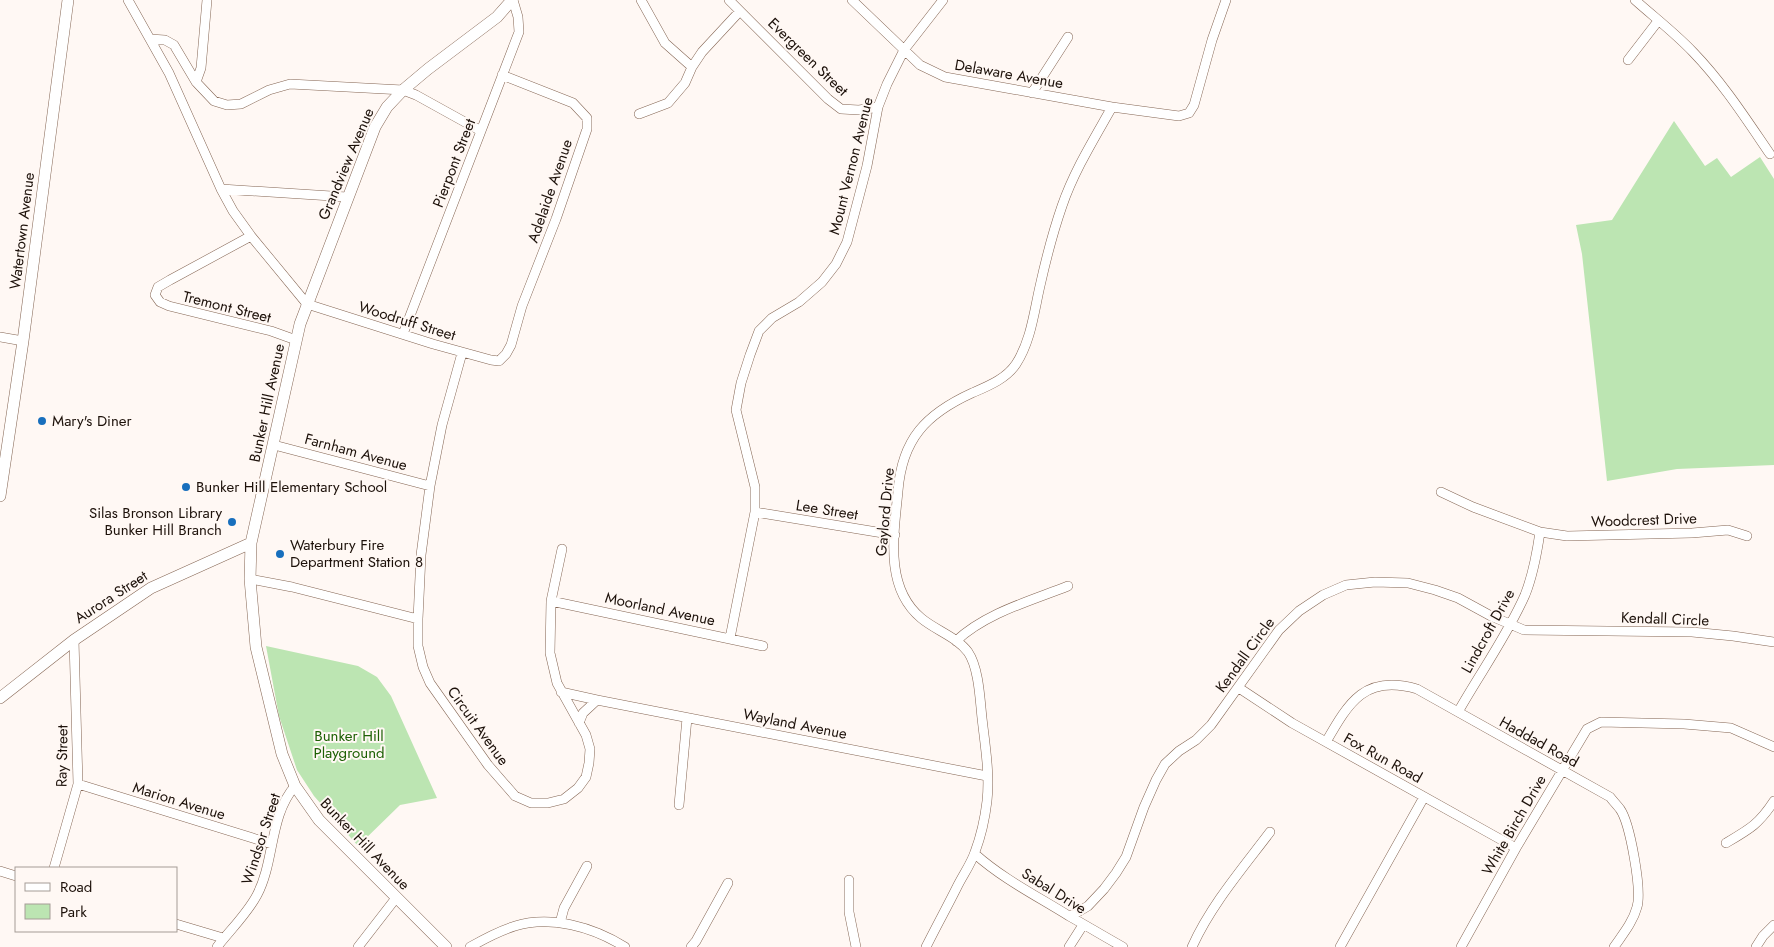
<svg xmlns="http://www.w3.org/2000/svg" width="1774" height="947" font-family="Jost,sans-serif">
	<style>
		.green { fill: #bce5b2 }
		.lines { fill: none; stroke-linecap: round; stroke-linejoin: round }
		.minor-casing { stroke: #856654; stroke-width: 10 }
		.major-casing { stroke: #856654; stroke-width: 12 }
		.minor { stroke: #fff; stroke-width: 9 }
		.major { stroke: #fff; stroke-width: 11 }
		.poi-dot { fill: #186fbd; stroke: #fff8f4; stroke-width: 2 }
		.labels { text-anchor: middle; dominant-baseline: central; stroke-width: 4; stroke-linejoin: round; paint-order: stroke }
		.street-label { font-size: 15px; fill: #1d110a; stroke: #fff8f4 }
		.poi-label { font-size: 15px; fill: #1d110a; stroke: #fff8f4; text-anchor: start }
		.park-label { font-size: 15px; fill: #1d6004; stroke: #fff8f4 }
	</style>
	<rect width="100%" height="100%" fill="#fff8f4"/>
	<!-- green -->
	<path class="green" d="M1674,121L1705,166L1717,158L1731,177L1760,157L1774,179V465L1677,469L1607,481L1582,254L1576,225L1612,220Z
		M266,646L358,666L377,677L391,696L437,798L400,805L358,846L314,796L297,770L279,716Z"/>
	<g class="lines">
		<!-- minor casing -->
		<g class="minor-casing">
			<path id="minor" d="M128,0L169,73L221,189L233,211L251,236L307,304L433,344L491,360L499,361L506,354L511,345L522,306L556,219L587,129V118L573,103L502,75
				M641,0L665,43L692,67
				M729,0L828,99L841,109L859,110L878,107
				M852,0L920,65L945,77L1112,107L1179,116L1189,113L1194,105L1212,40L1226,0
				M1635,0C1654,17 1675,33 1693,52C1723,83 1746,119 1770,154
				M150,39L165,40L174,45L196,82L214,101L227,105L241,104L269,90L290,84L403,90L416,95L481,131
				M1628,60L1658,21
				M196,82L201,68L207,0
				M1032,93L1068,37
				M639,114L668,103L685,83L692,67L702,52L740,11
				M221,189L347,197
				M251,236L170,280L158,287L155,295L160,302L169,306L271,331L296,340
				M403,334L519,32L518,17L513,0
				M0,337L23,341
				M462,353L442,425L430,486L421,555L418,619V646L423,667L430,683L488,765L515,796L531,803H548L564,799L578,788L586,777L589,763L590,749L586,735L557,683L550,653L551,601L562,549
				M274,445L430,486
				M1441,492L1473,507L1540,532L1567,536L1692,533L1728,530L1747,536
				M755,512L895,535
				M250,579L292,587L418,619
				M551,601L763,646
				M730,638L755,512V487L736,410L741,383L750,355L759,331L772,318L799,302L822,282L836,264L847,242L867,166L878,107L887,84L904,50L943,0
				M956,641C986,613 1030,601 1068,586
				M1239,688L1292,723L1516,848
				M561,692L597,700L987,776
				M1458,712C1480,673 1507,636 1525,595C1533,575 1537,553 1540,532
				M579,723L583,713L597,700
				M1326,742C1349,702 1365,674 1417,689L1610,797C1613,801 1617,805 1620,809C1630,823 1642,890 1637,907C1633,922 1623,934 1614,947
				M78,784L272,844
				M679,805L687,718
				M1726,843C1750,829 1759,824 1774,801
				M975,854C1003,879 1037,896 1069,916C1087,926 1105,937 1123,947
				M54,868L78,784L74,640
				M0,871L16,876
				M849,880V912L856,947
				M1071,916L1088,906L1104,889L1116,873L1126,857L1144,807L1156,780L1165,764L1179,751L1196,740L1211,725L1279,630L1299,611L1323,595L1346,585L1375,582L1408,583L1435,590L1458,598L1491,616L1524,630L1692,632L1733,636L1774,642
				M560,923L564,908L587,866
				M176,924L223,938
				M217,947C230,930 247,914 257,895C275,861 269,816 295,786
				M358,947L396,898
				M470,947C484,939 499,931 515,926C551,915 593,927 625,947
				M691,947L696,941L728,883
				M926,947C936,927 947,907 957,887C963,875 971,864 975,852C981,836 985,818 987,801C990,774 985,745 982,718C980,700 979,668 968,652C957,637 935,630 921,618C884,587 894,534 898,491C902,439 926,414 972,393C988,386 1006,379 1016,364C1031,341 1034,312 1040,286C1046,259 1053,232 1062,206C1074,171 1094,139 1112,107
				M1069,947L1083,925
				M1192,947C1211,905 1242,869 1270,832
				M1340,947L1424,797
				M1461,947L1516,848L1587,729L1601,722L1684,724L1731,728L1774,747
				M1756,947L1763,936L1774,925"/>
		</g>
		<!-- major casing -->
		<g class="major-casing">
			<path id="major" d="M0,496L23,341L68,0
				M0,698L74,640L151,588L251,543
				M446,947L319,820L295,786L282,754L256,647L250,579L251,543L300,324L375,127L387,107L403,90L428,69L497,17L512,0"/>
		</g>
		<!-- minor -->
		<use href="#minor" class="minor"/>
		<!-- major -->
		<use href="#major" class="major"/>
	</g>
	<!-- markers -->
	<g class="poi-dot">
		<circle cx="42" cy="421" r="5"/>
		<circle cx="186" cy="487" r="5"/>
		<circle cx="232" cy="522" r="5"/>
		<circle cx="280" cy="554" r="5"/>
	</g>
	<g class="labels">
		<!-- street labels -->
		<g class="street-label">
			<text transform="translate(808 57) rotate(44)">Evergreen Street</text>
			<text transform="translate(1009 74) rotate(10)">Delaware Avenue</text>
			<text transform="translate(454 163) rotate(-69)">Pierpont Street</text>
			<text transform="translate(346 164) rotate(-67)">Grandview Avenue</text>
			<text transform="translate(851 166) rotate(-76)">Mount Vernon Avenue</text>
			<text transform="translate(550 191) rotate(-71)">Adelaide Avenue</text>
			<text transform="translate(22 231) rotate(-83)">Watertown Avenue</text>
			<text transform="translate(227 307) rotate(14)">Tremont Street</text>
			<text transform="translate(407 321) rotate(17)">Woodruff Street</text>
			<text transform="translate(267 403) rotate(-78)">Bunker Hill Avenue</text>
			<text transform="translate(356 452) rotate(15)">Farnham Avenue</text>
			<text transform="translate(827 510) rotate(9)">Lee Street</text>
			<text transform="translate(885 512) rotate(-85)">Gaylord Drive</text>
			<text transform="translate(1644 520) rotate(-2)">Woodcrest Drive</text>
			<text transform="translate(111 597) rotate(-33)">Aurora Street</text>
			<text transform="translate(660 609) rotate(12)">Moorland Avenue</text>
			<text transform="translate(1665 619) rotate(2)">Kendall Circle</text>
			<text transform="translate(1488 631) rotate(-61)">Lindcroft Drive</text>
			<text transform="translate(1245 655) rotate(-54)">Kendall Circle</text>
			<text transform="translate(795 724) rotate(11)">Wayland Avenue</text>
			<text transform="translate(478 726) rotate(54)">Circuit Avenue</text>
			<text transform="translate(1539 742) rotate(29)">Haddad Road</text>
			<text transform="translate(62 756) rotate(-89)">Ray Street</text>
			<text transform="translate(1383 758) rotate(29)">Fox Run Road</text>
			<text transform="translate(179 801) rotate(17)">Marion Avenue</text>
			<text transform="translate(1514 825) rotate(-60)">White Birch Drive</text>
			<text transform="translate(261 839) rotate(-72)">Windsor Street</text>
			<text transform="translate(365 844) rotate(46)">Bunker Hill Avenue</text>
			<text transform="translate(1054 891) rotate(32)">Sabal Drive</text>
		</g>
		<!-- poi labels -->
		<g class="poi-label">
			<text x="52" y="421">Mary's Diner</text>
			<text x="196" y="487">Bunker Hill Elementary School</text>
			<text x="222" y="513" text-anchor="end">Silas Bronson Library<tspan x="222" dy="17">Bunker Hill Branch</tspan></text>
			<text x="290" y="545">Waterbury Fire<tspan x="290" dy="17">Department Station 8</tspan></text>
		</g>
		<!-- park labels -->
		<g class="park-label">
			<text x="349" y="736">Bunker Hill<tspan x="349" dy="17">Playground</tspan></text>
		</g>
	</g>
	<!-- legend -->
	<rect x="15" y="867" width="162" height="65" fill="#fff8f4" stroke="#a59c96"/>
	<rect x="25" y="883" width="25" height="8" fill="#ffffff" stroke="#a59c96"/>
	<text x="60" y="892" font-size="15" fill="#1d110a">Road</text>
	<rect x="25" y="904" width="25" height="15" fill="#bce5b2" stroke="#a59c96"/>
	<text x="60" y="917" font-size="15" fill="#1d110a">Park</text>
</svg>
